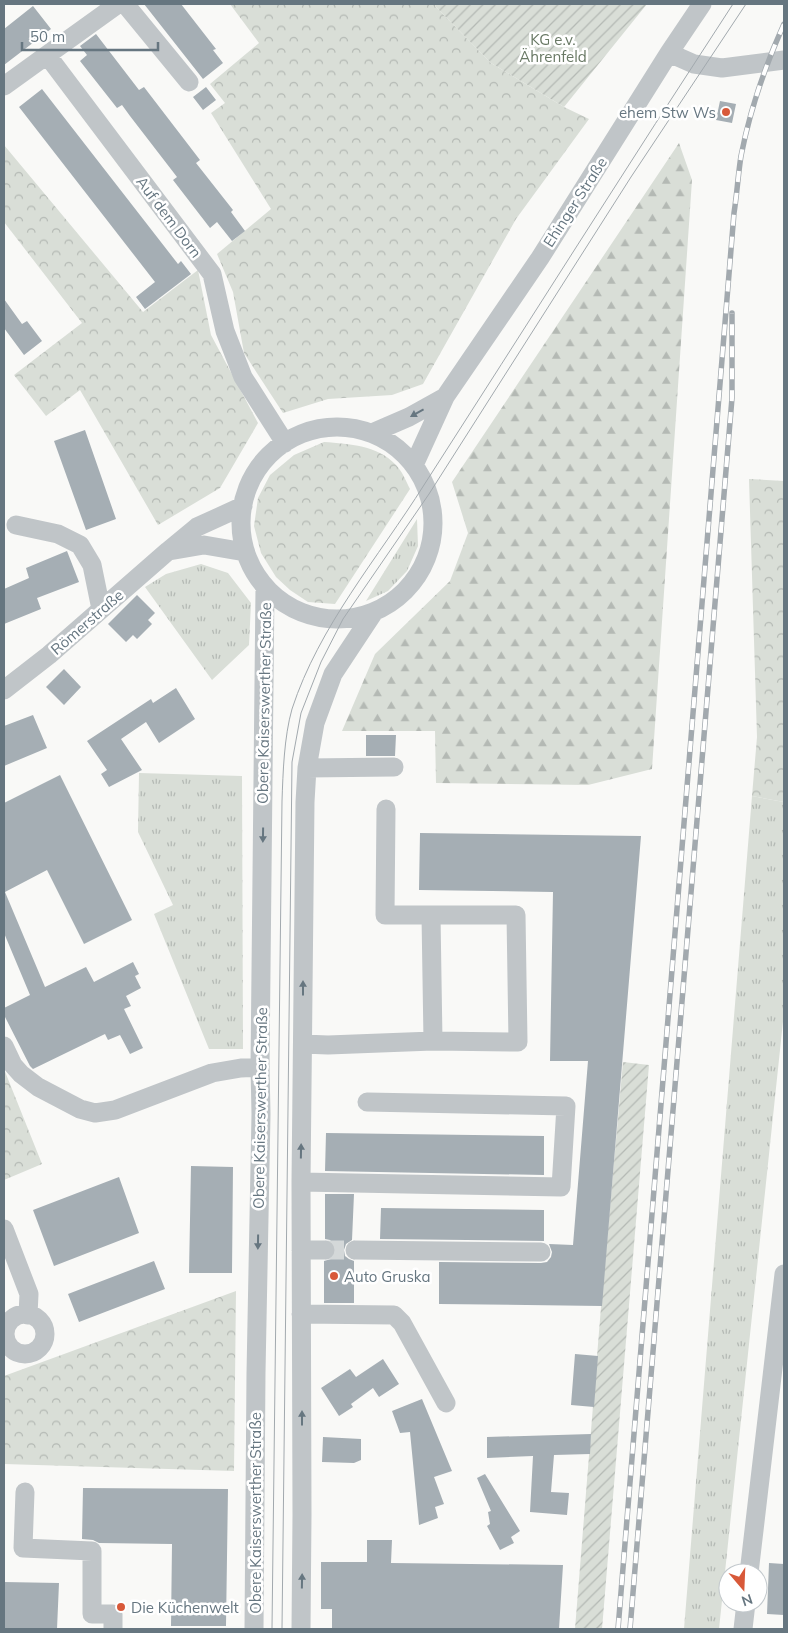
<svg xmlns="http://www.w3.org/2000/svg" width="788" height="1633" font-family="Mulish,sans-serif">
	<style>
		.grass { fill: url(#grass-tufts) }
		.forest { fill: url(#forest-firs) }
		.park { fill: url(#park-crowns) }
		.garden { fill: url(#garden-furrows) }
		.building { fill: #a5aeb4 }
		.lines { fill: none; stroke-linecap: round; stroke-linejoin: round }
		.minor-tunnel { stroke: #d4d8d9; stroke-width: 19; stroke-dasharray: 19 9; stroke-linecap: butt }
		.minor { stroke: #c0c5c8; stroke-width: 19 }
		.tram { stroke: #a2a9ae; stroke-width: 1 }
		.rail-casing { stroke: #a2a9ae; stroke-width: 5.5 }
		.rail { stroke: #fff; stroke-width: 4; stroke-dasharray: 11; stroke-linecap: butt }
		.oneway { fill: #667680 }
		.poi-dot { fill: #d85939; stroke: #fff; stroke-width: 2 }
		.labels { text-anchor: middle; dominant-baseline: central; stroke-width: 5; stroke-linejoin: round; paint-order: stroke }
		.park-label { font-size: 15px; fill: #697965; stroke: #fff }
		.poi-label { font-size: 15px; fill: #667680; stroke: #fff; text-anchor: start }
		.street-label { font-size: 15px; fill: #667680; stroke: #fff }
	</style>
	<defs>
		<pattern id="grass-tufts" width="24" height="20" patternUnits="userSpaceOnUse" patternTransform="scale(1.25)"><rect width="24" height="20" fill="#d9ded7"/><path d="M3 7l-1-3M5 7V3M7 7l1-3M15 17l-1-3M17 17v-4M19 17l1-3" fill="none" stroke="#b4b9b4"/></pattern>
		<pattern id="forest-firs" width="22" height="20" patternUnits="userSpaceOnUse" patternTransform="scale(1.25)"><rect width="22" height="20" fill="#d9ded7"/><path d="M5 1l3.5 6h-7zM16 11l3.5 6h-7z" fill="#b4b9b4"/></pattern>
		<pattern id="park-crowns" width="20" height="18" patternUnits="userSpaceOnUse" patternTransform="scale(1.25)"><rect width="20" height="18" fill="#d9ded7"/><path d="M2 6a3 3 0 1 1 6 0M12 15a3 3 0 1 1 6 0" fill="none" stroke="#b4b9b4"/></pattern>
		<pattern id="garden-furrows" width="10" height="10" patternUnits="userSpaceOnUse" patternTransform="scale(1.25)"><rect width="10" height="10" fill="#d9ded7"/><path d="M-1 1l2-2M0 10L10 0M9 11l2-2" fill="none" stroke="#b4b9b4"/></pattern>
	</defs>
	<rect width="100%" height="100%" fill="#f9f9f7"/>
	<!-- grass -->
	<path class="grass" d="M417,519L418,546L407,571L388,591L366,601Z
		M201,564L228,573L251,603L249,645L212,680L145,587L166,574Z
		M139,773L242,776L243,1049H209L154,914L173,905L138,832Z
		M752,796L784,802V1012L719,1629H684Z"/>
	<!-- forest -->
	<path class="forest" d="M679,143L692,180L652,769L588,785L436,783L435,731H342L375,654L450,581L468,533L452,482Z"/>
	<!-- park -->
	<path class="park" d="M230,4H436L435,6L491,63L564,107L589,119L516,219L423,384L392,395L328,399L283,413L244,353L233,292L217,254L271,209L211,113L225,103L210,84L259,43Z
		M4,145L143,312L198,270L211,335L258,423L220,488L158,525L80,390L46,416L14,375L82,323L4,222Z
		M324,442C350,444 377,445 396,465C402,471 406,481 410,489L335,604L308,602L290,590L276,577L261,553L254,526L258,498L270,475L294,455Z
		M749,479L784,481V802L752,796L757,737Z
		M4,1069L42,1164L4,1180Z
		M236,1291L234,1471L4,1464V1376Z"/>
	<!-- garden -->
	<path class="garden" d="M436,4H647L564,107L491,63L435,6Z
		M623,1062L649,1065L602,1629H575L601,1307Z"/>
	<!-- building -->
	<path class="building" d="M144,4H181L216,49L213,50L223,63L203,79Z
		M33,6L51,29L4,65V29Z
		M96,34L139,90L144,87L200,160L196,163L233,210L231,212L245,231L232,241L217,222L210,228L173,180L177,177L130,116L122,105L117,108L80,61L87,55L80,46Z
		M206,87L216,100L203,110L193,97Z
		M42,89L178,264L181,261L191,274L145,309L136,297L155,282L19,107Z
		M720,101L736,104L732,123L716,120Z
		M4,299L22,324L27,321L42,341L24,355L4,328Z
		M85,430L116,519L86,530L54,441Z
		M67,551L79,582L37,598L41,609L4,624V589L29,578L26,568Z
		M137,595L155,613L148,620L152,624L137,639L133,635L126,642L108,624Z
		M64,669L81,687L64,705L46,687Z
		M176,688L195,719L159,743L146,722L121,739L142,770L109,787L101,774L107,770L87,741L151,699L153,703Z
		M33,715L47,748L4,766V726Z
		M366,735H396L395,756H366Z
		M60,775L132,920L84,944L47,870L5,892L45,987L86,967L94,982L133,962L139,974L135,976L141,988L126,996L131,1006L124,1009L143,1048L130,1054L120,1035L108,1040L105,1034L33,1069L30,1066L4,1015V1008L30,995L4,933V803Z
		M420,833L641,836L602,1306L439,1304V1262L541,1263L547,1262L551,1257L552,1252L549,1244L573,1245L588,1061H550L553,892L419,890Z
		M326,1133L544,1136V1175L325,1171Z
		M191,1166L233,1167L232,1273H189Z
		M119,1177L139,1233L54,1266L33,1210Z
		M325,1194H354L352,1240L346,1244L344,1250L345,1256L349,1259L354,1261V1303H324V1261L331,1259L334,1256L336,1250L334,1244L330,1240L325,1239Z
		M381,1208L544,1210V1241L380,1239Z
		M154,1261L165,1289L79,1322L68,1294Z
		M575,1354L598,1356L594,1407L571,1405Z
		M383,1359L399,1384L379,1397L373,1388L351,1404L353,1407L339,1416L321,1388L350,1369L356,1377Z
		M422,1399L452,1471L434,1477L444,1504L435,1507L438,1518L419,1525L410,1432L400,1433L392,1411Z
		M591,1434L590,1454L554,1455L551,1492L569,1493L567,1515L530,1512L533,1456L487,1458V1437Z
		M323,1437L361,1439V1460L354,1463L322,1462Z
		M485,1474L520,1531L511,1537L514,1543L500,1550L487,1526L490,1524L488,1512L491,1511L477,1478Z
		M83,1488L228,1489L226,1626H171L172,1544L99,1543L93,1540L82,1539Z
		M367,1540H392L391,1563L563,1565L559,1629H332V1609H321V1562H367Z
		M769,1563L784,1564V1615L767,1614Z
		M4,1582L59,1583L57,1629H4Z"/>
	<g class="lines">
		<!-- minor-tunnel -->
		<path class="minor-tunnel" d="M325,1250H355"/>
		<!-- minor -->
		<path class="minor" d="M125,4L189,82
			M669,53L694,64L722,68L784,60
			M47,55L118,4
			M4,86L47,55L212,274L225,331L243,377L285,443
			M241 523a96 96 0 1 1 192 0a96 96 0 1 1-192 0Z
			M372,433L409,417L445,397
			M414,465L445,397L540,258L669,53L702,4
			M16,525L58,534L80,545L92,565L101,609
			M169,551L204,545L245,552
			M4,690L49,655L168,551L197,527L243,506
			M307,768L394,767
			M386,809L385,915H431
			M303,1044L328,1045L433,1041L431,915H516L518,1042L433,1041
			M4,1046L13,1065L21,1074L38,1087L80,1109L95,1113L115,1110L212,1073L241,1068L260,1067
			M301,1182L561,1187L566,1106L367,1102
			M4,1229L29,1294L28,1315
			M301,1250H325
			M355,1250L541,1252
			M5 1334a20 20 0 1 1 40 0a20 20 0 1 1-40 0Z
			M301,1314L394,1315L402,1323L446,1403
			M25,1492L23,1548L92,1551V1614H113V1629
			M749,1573L784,1274
			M254,1629L256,1373L261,1114L260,1067L265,587
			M301,1629L302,1515L301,1182L305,802L307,768L315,723L333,674L374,612
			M743,1629L746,1603"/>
		<!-- tram -->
		<path class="tram" d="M272,1629L282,801C283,773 284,737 292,709C319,626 378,558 424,485C527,325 629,163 733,4
			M282,1629L292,762L301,713L321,662L343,619L429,494L631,177L746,4"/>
		<!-- rail casing -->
		<g class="rail-casing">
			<path id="rail" d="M618,1629L734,213C737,194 738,175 741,156C750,110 765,66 784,24
				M630,1629L732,398V313"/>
		</g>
		<!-- rail -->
		<use href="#rail" class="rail"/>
	</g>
	<!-- one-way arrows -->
	<defs><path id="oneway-solid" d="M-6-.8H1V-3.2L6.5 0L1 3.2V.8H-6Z" transform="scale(1.25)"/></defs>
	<g class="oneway">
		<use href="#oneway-solid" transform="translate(417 413) rotate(151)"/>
		<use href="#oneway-solid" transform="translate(263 835) rotate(91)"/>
		<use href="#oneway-solid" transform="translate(303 988) rotate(-90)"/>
		<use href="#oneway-solid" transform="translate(301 1151) rotate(-89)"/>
		<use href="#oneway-solid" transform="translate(258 1242) rotate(91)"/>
		<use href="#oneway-solid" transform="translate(302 1418) rotate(-90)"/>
		<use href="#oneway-solid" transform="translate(302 1581) rotate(-89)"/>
	</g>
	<!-- markers -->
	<g class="poi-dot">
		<circle cx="726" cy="112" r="5"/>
		<circle cx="334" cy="1276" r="5"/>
		<circle cx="121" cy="1607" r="5"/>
	</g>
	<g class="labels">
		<!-- park labels -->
		<g class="park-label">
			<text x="553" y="39">KG e.v.<tspan x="553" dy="17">Ährenfeld</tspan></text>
		</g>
		<!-- poi labels -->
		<g class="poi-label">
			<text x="716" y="112" text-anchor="end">ehem Stw Ws</text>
			<text x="344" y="1276">Auto Gruska</text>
			<text x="131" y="1607">Die Küchenwelt</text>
		</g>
		<!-- street labels -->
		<g class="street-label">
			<text transform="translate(575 202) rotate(-57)">Ehinger Straße</text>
			<text transform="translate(169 217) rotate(53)">Auf dem Dorn</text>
			<text transform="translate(87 622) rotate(-41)">Römerstraße</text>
			<text transform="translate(264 703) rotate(-89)">Obere Kaiserswerther Straße</text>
			<text transform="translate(260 1108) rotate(-89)">Obere Kaiserswerther Straße</text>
			<text transform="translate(255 1513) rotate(-90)">Obere Kaiserswerther Straße</text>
		</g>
	</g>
	<!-- border -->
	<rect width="788" height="1633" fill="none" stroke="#667680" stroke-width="10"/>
	<!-- north arrow -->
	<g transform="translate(743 1588) rotate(161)"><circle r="24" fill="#ffffff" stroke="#c2c8cc"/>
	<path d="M0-4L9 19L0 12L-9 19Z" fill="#d85939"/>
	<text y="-8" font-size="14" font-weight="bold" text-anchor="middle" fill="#667680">N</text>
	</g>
	<!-- scale -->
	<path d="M22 42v8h136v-8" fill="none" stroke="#667680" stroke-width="2.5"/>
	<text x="30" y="42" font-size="15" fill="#667680" stroke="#ffffff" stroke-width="4" paint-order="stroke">50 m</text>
</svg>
